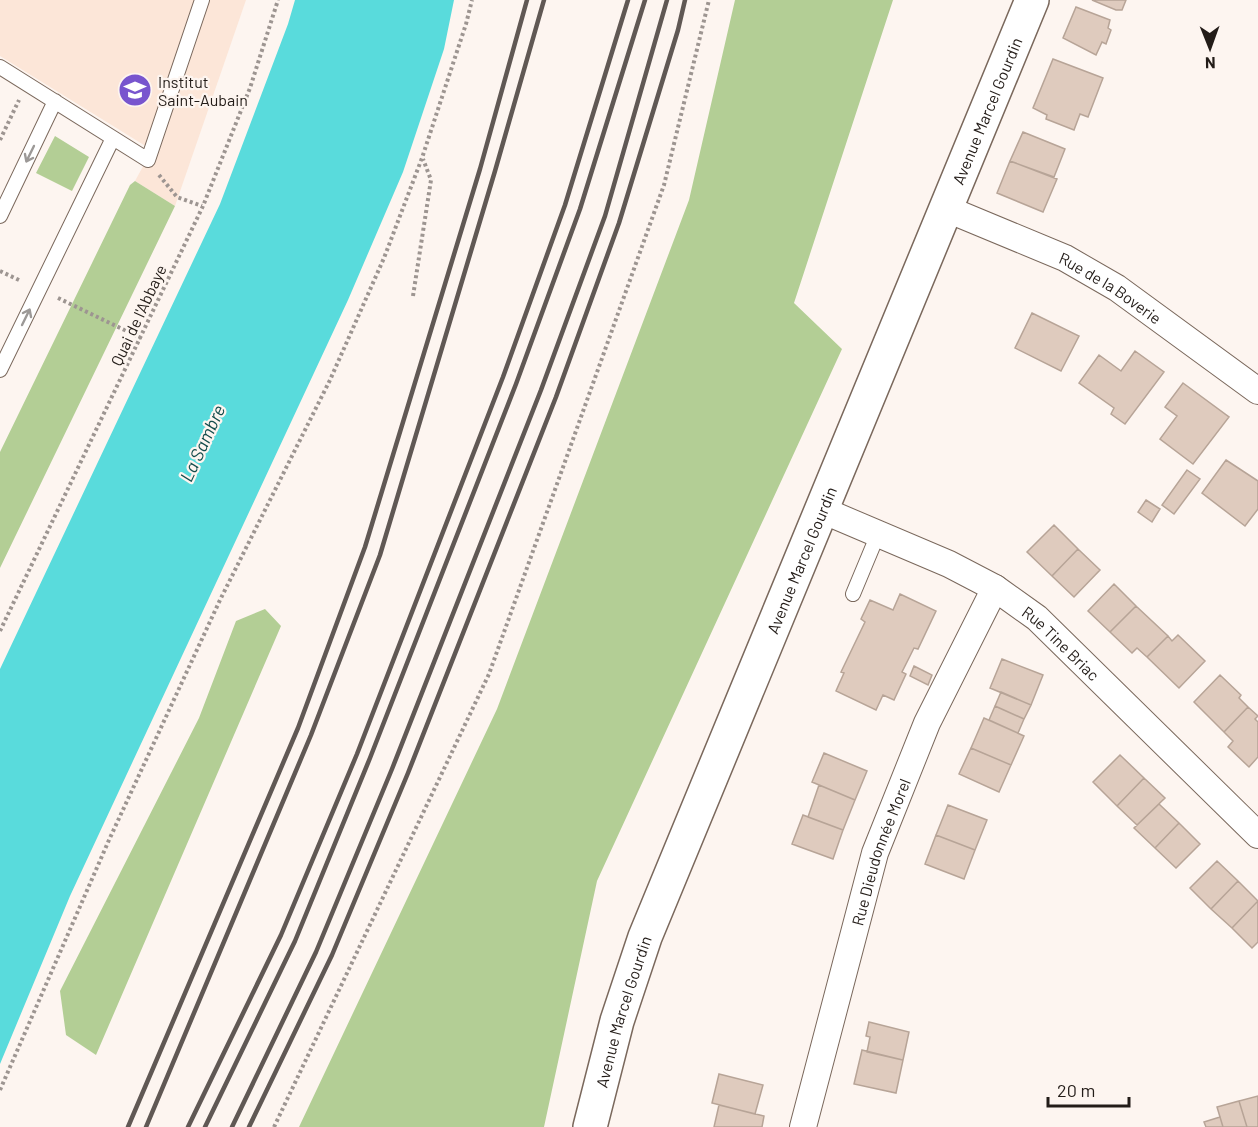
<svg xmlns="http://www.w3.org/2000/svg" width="1258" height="1127" font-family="Barlow,sans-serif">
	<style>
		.built { fill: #fce6d8 }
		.green { fill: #b3ce95 }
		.water { fill: #59dbdc }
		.building { fill: #dfcbbe; stroke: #b7a497; stroke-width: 1.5 }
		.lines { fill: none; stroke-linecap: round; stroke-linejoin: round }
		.service-casing { stroke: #7a685c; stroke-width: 16 }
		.minor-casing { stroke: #7a685c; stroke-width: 28 }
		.tertiary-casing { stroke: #7a685c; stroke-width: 36 }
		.path { stroke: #9d9591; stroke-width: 4; stroke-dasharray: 3 3; stroke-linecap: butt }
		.service { stroke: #fff; stroke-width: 14 }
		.minor { stroke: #fff; stroke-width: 26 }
		.tertiary { stroke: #fff; stroke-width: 33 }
		.rail { stroke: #605854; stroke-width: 4.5 }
		.oneway { stroke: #9c9997 }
		.labels { text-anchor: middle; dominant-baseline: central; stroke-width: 4.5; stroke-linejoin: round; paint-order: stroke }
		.poi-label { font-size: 16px; fill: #231c18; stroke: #fdf5f0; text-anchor: start }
		.street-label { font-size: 16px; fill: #231c18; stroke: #fdf5f0 }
		.water-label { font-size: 18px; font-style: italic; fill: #144d4d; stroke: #fdf5f0 }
	</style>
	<rect width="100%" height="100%" fill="#fdf5f0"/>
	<!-- built -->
	<path class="built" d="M0,0H246L175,206L135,181L152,150L0,56Z"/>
	<!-- green -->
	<path class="green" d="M735,0H893L794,303L842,349L597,881L544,1127H299L497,709L689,200Z
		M55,136L89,157L72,191L36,173Z
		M135,181L175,206L0,568V452L130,185Z
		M265,609L281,626L96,1055L66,1035L60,991L199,718L236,621Z"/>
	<!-- water -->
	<path class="water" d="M295,0H454L444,49L403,172L348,300L70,896L0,1064V669L220,204L288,24Z"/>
	<!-- building -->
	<path class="building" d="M1092,0H1126L1122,10H1116Z
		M1076,7L1110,20L1108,28L1111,30L1106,44L1102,42L1096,55L1063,38Z
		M1053,59L1103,78L1088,117L1080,114L1074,130L1046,119L1047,115L1033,108Z
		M1023,132L1065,149L1054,177L1010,161Z
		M1010,161L1057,179L1043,212L997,193Z
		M1032,313L1079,336L1061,371L1015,348Z
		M1135,351L1164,372L1125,424L1111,414L1114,408L1079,383L1099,355L1121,371Z
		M1183,383L1229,417L1193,464L1160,439L1177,416L1165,407Z
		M1226,460L1258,481V509L1245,526L1202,493Z
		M1187,470L1200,479L1174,514L1162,505Z
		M1146,500L1160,509L1152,522L1138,512Z
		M1054,525L1078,549L1052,576L1027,552Z
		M1078,549L1100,570L1074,597L1052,576Z
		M1114,584L1136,606L1110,632L1088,611Z
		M900,594L936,611L918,649L914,648L902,672L906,674L894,700L883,695L876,710L836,691L844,673L841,672L865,622L861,619L870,600L893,610Z
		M1136,606L1168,636L1147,657L1137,648L1132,653L1110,632Z
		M1178,635L1205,661L1179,688L1147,657L1168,636L1172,641Z
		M1002,659L1043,675L1031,705L990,688Z
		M914,666L932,675L928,685L910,676Z
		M1220,675L1241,695L1239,698L1248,707L1224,732L1194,702Z
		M1001,692L1031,705L1024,719L995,706Z
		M995,706L1024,719L1018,733L989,720Z
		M1248,707L1258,716L1255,719L1258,722V757L1249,767L1228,747L1233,741L1224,732Z
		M984,718L1024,736L1011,765L971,748Z
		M971,748L1011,765L999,792L959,774Z
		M824,753L867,771L855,800L812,782Z
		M1120,755L1144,778L1117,806L1093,782Z
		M1144,778L1165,798L1137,825L1117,806Z
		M819,785L855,800L843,830L808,817Z
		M1159,804L1179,823L1155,848L1134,828Z
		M948,805L987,820L975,850L936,835Z
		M803,815L843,830L833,859L792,844Z
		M1179,823L1200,844L1176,868L1155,848Z
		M936,835L975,850L964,879L925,864Z
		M1217,861L1238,881L1211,909L1190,888Z
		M1238,881L1258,901L1232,928L1211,909Z
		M1258,901V942L1252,948L1232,928Z
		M869,1022L909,1032L903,1060L867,1052L870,1037L866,1036Z
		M862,1050L903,1060L896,1093L854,1084Z
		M719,1074L763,1085L755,1114L712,1103Z
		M1258,1096V1127H1247L1239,1101Z
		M1239,1101L1247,1127H1223L1217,1107Z
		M719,1105L764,1116L762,1127H714Z
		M1220,1117L1223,1127H1206L1204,1122Z"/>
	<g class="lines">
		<!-- service casing -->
		<g class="service-casing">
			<path id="service" d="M0,67L148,160L202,0
				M0,216L55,101
				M0,370L113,138
				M853,594L878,534"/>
		</g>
		<!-- minor casing -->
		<g class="minor-casing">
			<g id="minor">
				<path id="s1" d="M947,209L1065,258L1117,288L1258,391"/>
				<path id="s2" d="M822,510L949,564L995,588L1037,618L1258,835"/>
				<path id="s3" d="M803,1127L875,853L927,723L995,588"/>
			</g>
		</g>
		<!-- tertiary casing -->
		<g class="tertiary-casing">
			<g id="tertiary">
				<path id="s4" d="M590,1127L617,1021L645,937L1032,0"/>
			</g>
		</g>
		<!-- path -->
		<path class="path" d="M0,140L19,100
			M159,175L177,197L202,206
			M0,271L21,281
			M413,296L431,180L423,159
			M58,298L141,338
			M0,631L203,206L250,88L278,0
			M0,1090L109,840L220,600L330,380L384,258L422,158L466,24L472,0
			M274,1127L489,674L664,185L709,0"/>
		<!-- service -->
		<use href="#service" class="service"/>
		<!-- minor -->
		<use href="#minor" class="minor"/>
		<!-- tertiary -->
		<use href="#tertiary" class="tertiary"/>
		<!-- rail -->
		<path class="rail" d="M128,1127L298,728L365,547L480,169L527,0
			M146,1127L311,735L380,555L495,171L544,0
			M188,1127L281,935L357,754L503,377L565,205L628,0
			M205,1127L295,941L370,758L516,384L580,209L645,0
			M232,1127L316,952L392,769L541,390L605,216L667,0
			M249,1127L332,955L408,773L556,397L619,223L678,30L685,0"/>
	</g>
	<!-- one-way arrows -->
	<defs><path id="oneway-shaft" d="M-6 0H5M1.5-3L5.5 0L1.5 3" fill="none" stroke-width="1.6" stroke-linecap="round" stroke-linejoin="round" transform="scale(1.5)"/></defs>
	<g class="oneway">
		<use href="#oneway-shaft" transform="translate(30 154) rotate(116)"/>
		<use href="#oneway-shaft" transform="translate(26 317) rotate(-64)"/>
	</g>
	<!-- icons -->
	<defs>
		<g id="school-disc" transform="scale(1.725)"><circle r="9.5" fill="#7855ce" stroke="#fdf5f0"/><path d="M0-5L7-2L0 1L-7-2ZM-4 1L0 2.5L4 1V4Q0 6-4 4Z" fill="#fff"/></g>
	</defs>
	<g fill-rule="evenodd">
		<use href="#school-disc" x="135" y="90"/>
	</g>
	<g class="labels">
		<!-- poi labels -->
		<g class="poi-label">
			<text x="158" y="81">Institut<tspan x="158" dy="18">Saint-Aubain</tspan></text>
		</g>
		<!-- street labels -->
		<g class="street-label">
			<text stroke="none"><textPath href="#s4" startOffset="1092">Avenue Marcel Gourdin</textPath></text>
			<text stroke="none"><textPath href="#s1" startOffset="182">Rue de la Boverie</textPath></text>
			<text transform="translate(138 315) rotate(-65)">Quai de l'Abbaye</text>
			<text stroke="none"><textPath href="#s4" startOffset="606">Avenue Marcel Gourdin</textPath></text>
			<text stroke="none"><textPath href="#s2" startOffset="276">Rue Tine Briac</textPath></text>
			<text stroke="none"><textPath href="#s3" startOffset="286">Rue Dieudonnée Morel</textPath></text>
			<text stroke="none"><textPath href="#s4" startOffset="120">Avenue Marcel Gourdin</textPath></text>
		</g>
		<!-- water labels -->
		<g class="water-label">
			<text transform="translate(202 443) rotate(-65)">La Sambre</text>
		</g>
	</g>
	<!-- north arrow -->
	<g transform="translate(1210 48) rotate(179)" stroke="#fdf5f0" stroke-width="4.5" paint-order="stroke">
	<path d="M0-4.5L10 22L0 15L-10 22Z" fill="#231c18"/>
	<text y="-9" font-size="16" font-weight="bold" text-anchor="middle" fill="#231c18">N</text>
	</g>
	<!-- scale -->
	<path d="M1048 1097v9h81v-9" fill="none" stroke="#231c18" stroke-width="3"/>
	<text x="1057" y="1097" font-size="18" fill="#231c18" stroke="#fdf5f0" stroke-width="4.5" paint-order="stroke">20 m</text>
</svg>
